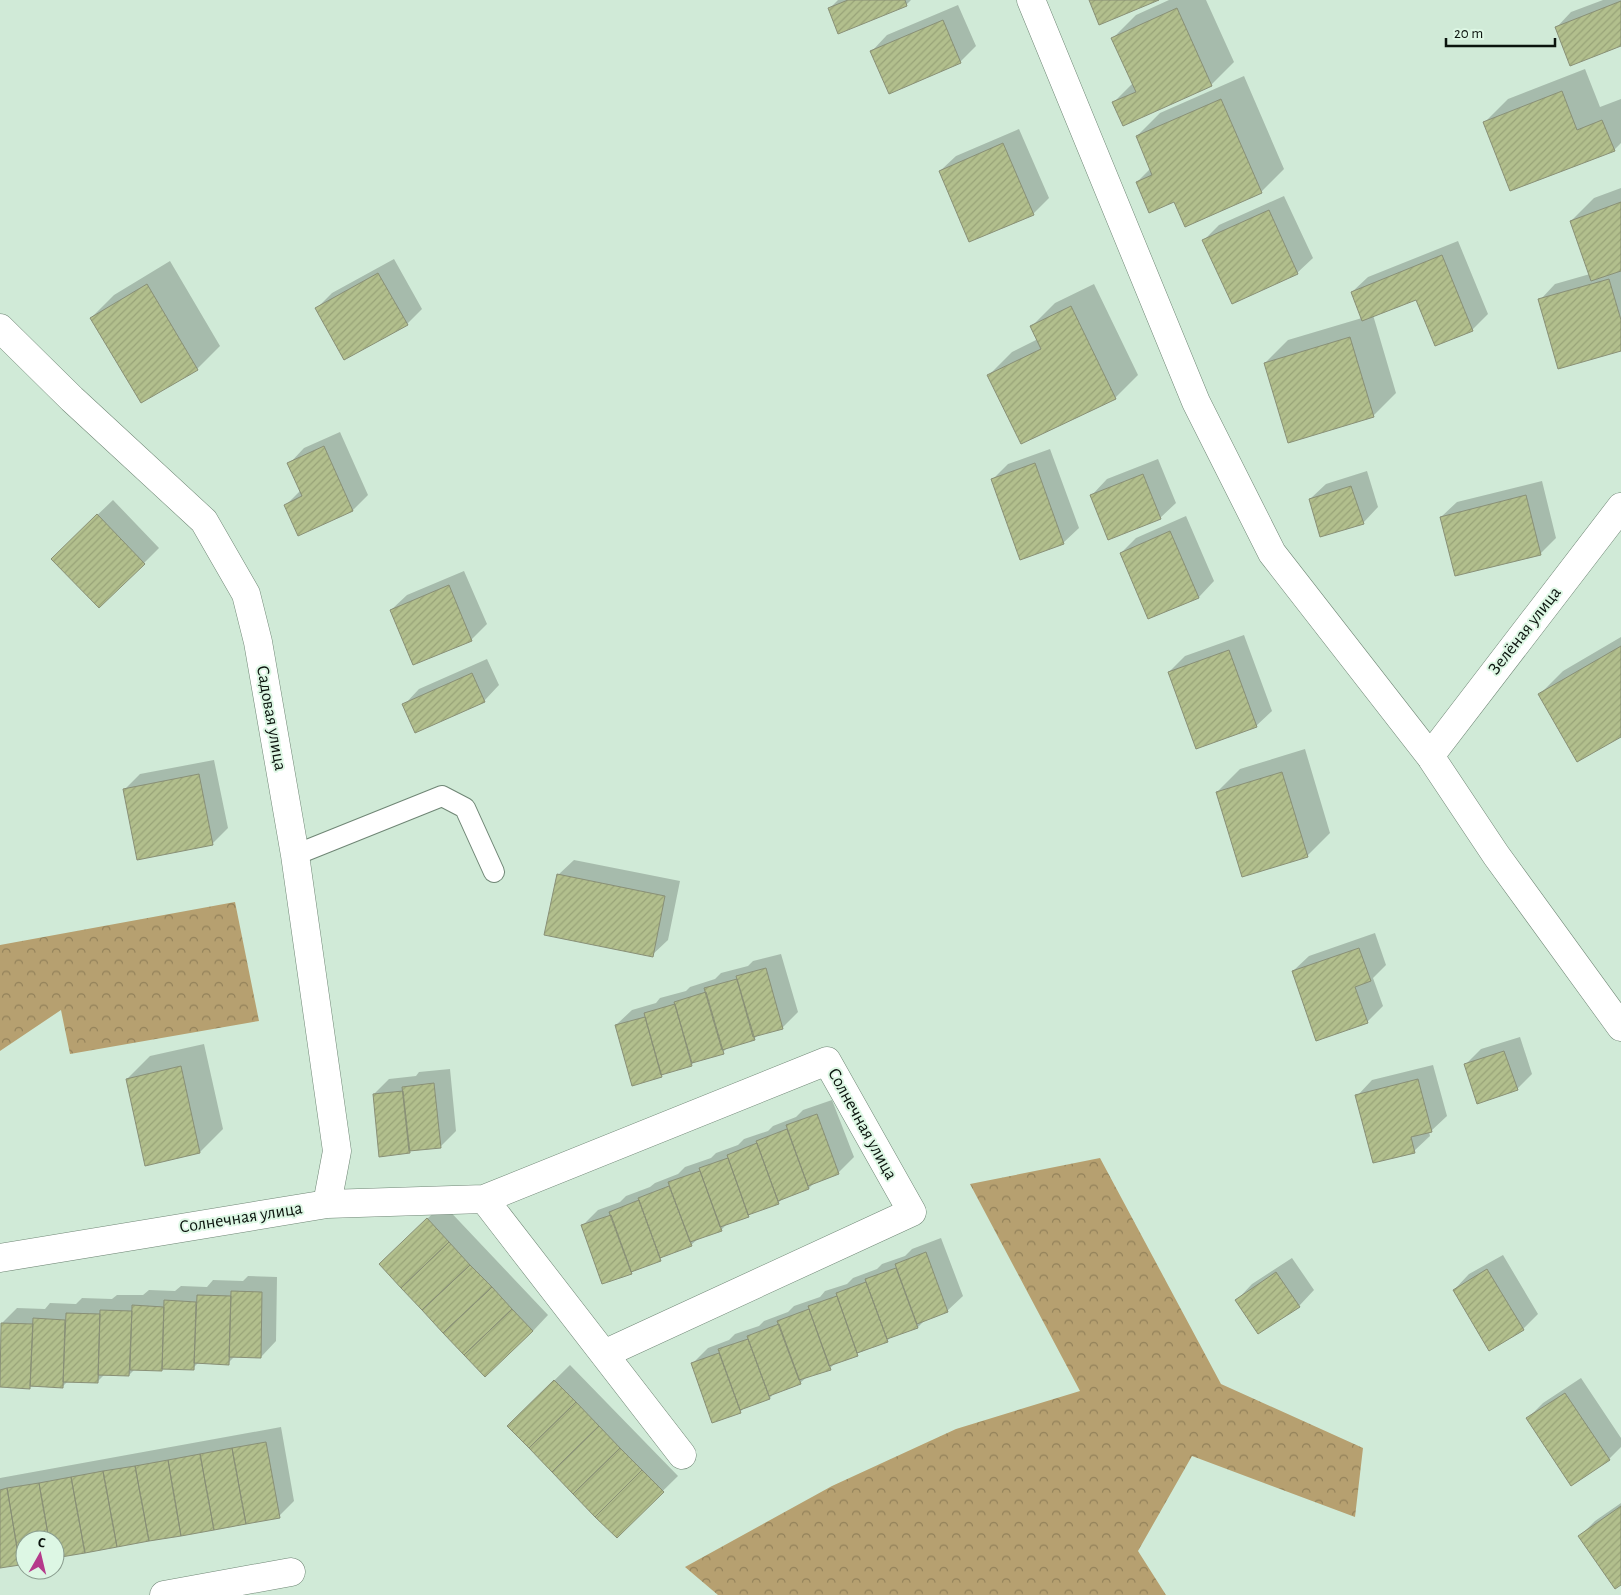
<svg xmlns="http://www.w3.org/2000/svg" width="1621" height="1595" font-family="'Alegreya Sans',sans-serif">
	<style>
		.forest { fill: url(#forest-crowns) }
		.shadow { fill: #0003 }
		.building { fill: url(#building-hatch); stroke: #899077 }
		.lines { fill: none; stroke-linecap: round; stroke-linejoin: round }
		.lane-casing { stroke: #6f8675; stroke-width: 22 }
		.street-casing { stroke: #6f8675; stroke-width: 29 }
		.lane { stroke: #fff; stroke-width: 20 }
		.street { stroke: #fff; stroke-width: 28 }
		.labels { text-anchor: middle; dominant-baseline: central; stroke-width: 4; stroke-linejoin: round; paint-order: stroke }
		.street-label { font-size: 18px; fill: #0b140e; stroke: #ddf7e4 }
	</style>
	<defs>
		<pattern id="forest-crowns" width="20" height="18" patternUnits="userSpaceOnUse" patternTransform="scale(1.25)"><rect width="20" height="18" fill="#b6a070"/><path d="M2 6a3 3 0 1 1 6 0M12 15a3 3 0 1 1 6 0" fill="none" stroke="#92815a"/></pattern>
		<pattern id="building-hatch" width="6" height="6" patternUnits="userSpaceOnUse" patternTransform="scale(1.25)"><rect width="6" height="6" fill="#b2bf8d"/><path d="M-1 1l2-2M0 6l6-6M5 7l2-2" fill="none" stroke="#98a378"/></pattern>
	</defs>
	<rect width="100%" height="100%" fill="#d0ead7"/>
	<!-- forest -->
	<path class="forest" d="M235,902L259,1021L70,1054L61,1010L0,1051V945Z
		M1100,1158L1221,1384L1363,1448L1355,1517L1192,1456L1138,1551L1166,1595H718L685,1567L832,1486L956,1429L1080,1391L970,1184Z"/>
	<!-- shadow -->
	<path class="shadow" d="M838,0H911L906,5L829,9Z
		M1169,0H1206L1234,62L1211,85L1113,103L1133,83L1113,38L1136,15Z
		M1603,0H1621V45L1556,28L1571,12Z
		M958,5L976,46L960,62L872,51L887,35Z
		M1585,69L1600,107L1621,99V143L1614,150L1485,122L1508,99Z
		M1244,76L1284,169L1261,192L1175,200L1137,182L1151,168L1137,136L1160,113Z
		M1019,129L1049,198L1033,214L940,171L956,156Z
		M1621,188V350L1540,300L1555,284L1590,274L1571,221L1594,198Z
		M1284,196L1313,258L1297,273L1204,240L1219,225Z
		M1458,241L1488,314L1472,330L1417,298L1373,315L1396,393L1373,416L1265,363L1288,340L1362,318L1352,292L1368,277Z
		M394,259L422,309L407,324L317,308L332,293Z
		M170,261L220,346L197,369L91,318L114,295Z
		M1094,284L1138,375L1115,398L989,375L1012,352L1038,339L1032,326L1055,303Z
		M340,432L368,495L353,510L299,534L286,505L301,490L289,464L304,448Z
		M1050,449L1079,528L1063,543L992,480L1008,464Z
		M1158,459L1176,503L1160,518L1092,495L1107,479Z
		M1367,471L1378,507L1363,523L1310,499L1326,484Z
		M1542,481L1556,538L1540,554L1441,517L1457,502Z
		M113,500L159,548L144,563L68,543Z
		M1186,516L1214,581L1199,597L1149,618L1121,553L1136,538Z
		M464,571L487,624L471,640L391,610L407,595Z
		M1244,635L1272,711L1256,726L1169,672L1185,656Z
		M1621,637V736L1540,694L1563,671Z
		M487,659L499,685L484,701L404,705L419,689Z
		M1305,749L1330,833L1307,856L1217,792L1240,769Z
		M214,760L228,828L212,844L125,789L140,774Z
		M574,860L680,881L668,940L652,955L558,875Z
		M1375,933L1386,965L1373,978L1383,1006L1367,1022L1293,971L1309,956Z
		M781,954L798,1012L782,1028L759,1034L754,1039L729,1046L723,1052L696,1060L691,1065L665,1072L661,1076L616,1025L632,1010L656,1003L660,998L686,991L690,987L715,979L721,973L748,966L753,961Z
		M1520,1037L1532,1074L1517,1089L1465,1065L1481,1049Z
		M204,1044L223,1129L200,1152L127,1079L150,1056Z
		M1433,1065L1447,1116L1431,1131L1429,1132L1430,1136L1414,1151L1357,1096L1372,1080Z
		M450,1069L456,1131L441,1146L412,1149L409,1152L374,1094L389,1079L416,1076L419,1072Z
		M832,1100L854,1157L838,1173L816,1181L809,1188L784,1197L778,1203L728,1223L721,1230L699,1238L691,1245L665,1255L660,1259L635,1269L631,1273L583,1225L598,1210L620,1202L626,1196L650,1187L655,1183L678,1174L685,1167L711,1158L716,1153L738,1145L744,1139L768,1131L773,1126L796,1117L803,1110Z
		M443,1204L548,1315L533,1331L396,1248Z
		M941,1238L963,1296L947,1311L925,1320L918,1327L892,1336L887,1341L837,1362L830,1368L807,1377L800,1383L775,1392L770,1398L745,1407L740,1412L692,1364L708,1348L729,1340L735,1334L759,1326L764,1321L788,1312L794,1306L820,1297L825,1291L847,1284L853,1278L877,1269L882,1264L905,1256L912,1249Z
		M1503,1255L1538,1314L1523,1329L1454,1290L1469,1274Z
		M1292,1258L1314,1290L1299,1306L1237,1300L1252,1284Z
		M248,1276L277,1277L276,1341L261,1357L235,1356L228,1363L199,1362L193,1368L135,1369L129,1375L105,1374L97,1382L68,1381L62,1387L0,1386L2,1323L17,1308L45,1309L50,1303L76,1304L82,1298L112,1299L117,1295H143L149,1290L175,1291L181,1286L207,1287L213,1280L243,1281Z
		M570,1365L678,1476L617,1536L508,1426Z
		M1581,1378L1621,1438V1447L1609,1459L1528,1418L1543,1403Z
		M281,1427L294,1501L279,1516L55,1557V1540H25V1562L0,1567V1478Z
		M1621,1503V1583L1580,1536L1595,1521Z"/>
	<!-- building -->
	<path class="building" d="M848,0H905L907,6L838,34L828,8Z
		M1089,0H1159L1099,25Z
		M1621,1V46L1570,66L1555,27Z
		M1177,8L1212,86L1123,126L1112,102L1136,92L1111,38Z
		M943,20L961,63L889,94L870,51Z
		M1562,91L1577,130L1602,120L1615,151L1510,191L1483,122Z
		M1221,99L1262,193L1185,227L1174,202L1149,213L1136,182L1152,175L1136,136Z
		M1003,143L1034,215L969,242L939,171Z
		M1621,202V271L1591,281L1570,221Z
		M1269,210L1298,274L1232,304L1202,240Z
		M1442,255L1473,331L1435,346L1416,300L1362,321L1351,292Z
		M378,273L408,325L344,360L315,308Z
		M1609,279L1621,320V351L1558,369L1538,299Z
		M147,284L198,370L141,403L90,318Z
		M1071,306L1116,399L1021,444L987,375L1041,349L1030,326Z
		M1350,337L1374,417L1288,443L1264,363Z
		M324,446L353,511L298,536L284,505L302,496L287,463Z
		M1035,463L1064,544L1020,560L991,479Z
		M1143,474L1161,519L1108,540L1090,495Z
		M1351,486L1364,524L1320,537L1309,499Z
		M1526,495L1541,555L1455,576L1440,517Z
		M97,514L145,564L99,608L51,559Z
		M1170,531L1199,598L1148,619L1120,553Z
		M449,585L472,641L413,665L390,610Z
		M1621,646V737L1577,762L1538,694Z
		M1229,650L1257,727L1196,749L1168,672Z
		M472,673L485,702L415,733L402,704Z
		M1282,772L1308,857L1242,877L1216,792Z
		M199,774L213,845L137,860L123,789Z
		M557,874L665,896L653,957L544,935Z
		M1359,948L1371,981L1355,987L1368,1023L1316,1041L1292,971Z
		M766,968L783,1029L753,1037L736,976Z
		M737,979L755,1040L722,1050L704,988Z
		M706,992L724,1054L692,1063L674,1002Z
		M675,1004L692,1066L661,1075L644,1013Z
		M645,1017L662,1077L632,1086L615,1025Z
		M1504,1051L1518,1090L1477,1104L1464,1064Z
		M181,1066L200,1153L145,1166L126,1079Z
		M1418,1079L1432,1132L1411,1137L1415,1153L1373,1163L1355,1095Z
		M434,1083L441,1148L409,1151L402,1087Z
		M403,1091L410,1153L379,1157L373,1094Z
		M817,1114L839,1174L808,1186L786,1125Z
		M787,1129L809,1189L778,1201L756,1141Z
		M757,1143L779,1204L748,1215L727,1155Z
		M728,1158L749,1217L720,1227L699,1168Z
		M700,1171L722,1231L690,1242L668,1182Z
		M669,1186L692,1246L660,1258L638,1198Z
		M639,1200L661,1261L631,1272L609,1212Z
		M611,1215L632,1274L602,1284L581,1225Z
		M427,1218L449,1242L401,1288L379,1264Z
		M449,1242L470,1265L422,1310L401,1288Z
		M926,1252L948,1312L917,1324L895,1264Z
		M470,1265L492,1287L443,1333L422,1310Z
		M896,1268L918,1328L887,1339L865,1279Z
		M1487,1269L1524,1330L1489,1351L1453,1290Z
		M1276,1272L1300,1307L1258,1334L1235,1300Z
		M866,1282L888,1342L857,1353L836,1293Z
		M492,1287L512,1309L464,1355L443,1333Z
		M231,1291L262,1292L261,1358L229,1357Z
		M197,1295L231,1296L229,1365L194,1363Z
		M837,1296L858,1356L829,1366L808,1306Z
		M164,1300L196,1302L194,1370L162,1369Z
		M132,1305L164,1307L162,1371L130,1370Z
		M512,1309L533,1331L485,1377L464,1355Z
		M809,1309L831,1370L799,1380L777,1321Z
		M100,1310L132,1311L129,1376L98,1375Z
		M66,1313L100,1314L98,1383L63,1382Z
		M33,1318L65,1320L63,1388L30,1386Z
		M1,1323L33,1324L30,1389L0,1387Z
		M779,1324L801,1384L769,1396L747,1336Z
		M748,1339L770,1399L740,1410L718,1349Z
		M719,1353L741,1413L712,1423L691,1363Z
		M554,1380L576,1402L529,1448L507,1426Z
		M1565,1393L1610,1460L1571,1486L1526,1418Z
		M576,1402L599,1426L552,1472L529,1448Z
		M599,1426L620,1448L573,1494L552,1472Z
		M266,1442L280,1518L246,1524L232,1448Z
		M232,1448L246,1524L214,1530L200,1454Z
		M620,1448L642,1470L595,1517L573,1494Z
		M200,1454L214,1530L181,1536L168,1460Z
		M168,1460L181,1536L149,1541L135,1466Z
		M135,1466L149,1541L117,1547L103,1471Z
		M642,1470L664,1492L617,1538L595,1517Z
		M103,1471L117,1547L85,1553L71,1477Z
		M71,1477L85,1553L55,1558V1540H49L39,1483Z
		M39,1483L49,1540H25V1564L20,1565L7,1488Z
		M7,1488L20,1565L0,1568V1490Z
		M1621,1506V1585L1615,1589L1578,1536Z"/>
	<g class="lines">
		<!-- lane casing -->
		<g class="lane-casing">
			<path id="lane" d="M295,855L442,796L465,808L494,872"/>
		</g>
		<!-- street casing -->
		<g class="street-casing">
			<path id="street" d="M1031,0L1196,402L1272,553L1430,756L1496,855L1621,1027
				M0,328L72,399L204,521L246,594L258,642L295,855L337,1151L327,1204
				M1430,756L1621,507
				M484,1199L827,1061L912,1212L604,1354
				M0,1258L327,1204L484,1199L682,1455
				M164,1595L291,1572"/>
		</g>
		<!-- lane -->
		<use href="#lane" class="lane"/>
		<!-- street -->
		<use href="#street" class="street"/>
	</g>
	<g class="labels">
		<!-- street labels -->
		<g class="street-label">
			<text transform="translate(1525 631) rotate(-52)">Зелёная улица</text>
			<text transform="translate(271 718) rotate(80)">Садовая улица</text>
			<text transform="translate(862 1124) rotate(61)">Солнечная улица</text>
			<text transform="translate(241 1218) rotate(-9)">Солнечная улица</text>
		</g>
	</g>
	<!-- north arrow -->
	<g transform="translate(40 1555) rotate(8)"><circle r="24" fill="#ddf7e4" stroke="#899c8e"/>
	<path d="M0-4L9 19L0 12L-9 19Z" fill="#b53a8b"/>
	<text y="-8" font-size="14" font-weight="bold" text-anchor="middle" fill="#0b140e">С</text>
	</g>
	<!-- scale -->
	<path d="M1446 38v8h109v-8" fill="none" stroke="#0b140e" stroke-width="2.5"/>
	<text x="1454" y="38" font-size="15" fill="#0b140e" stroke="#ddf7e4" stroke-width="4" paint-order="stroke">20 m</text>
</svg>
